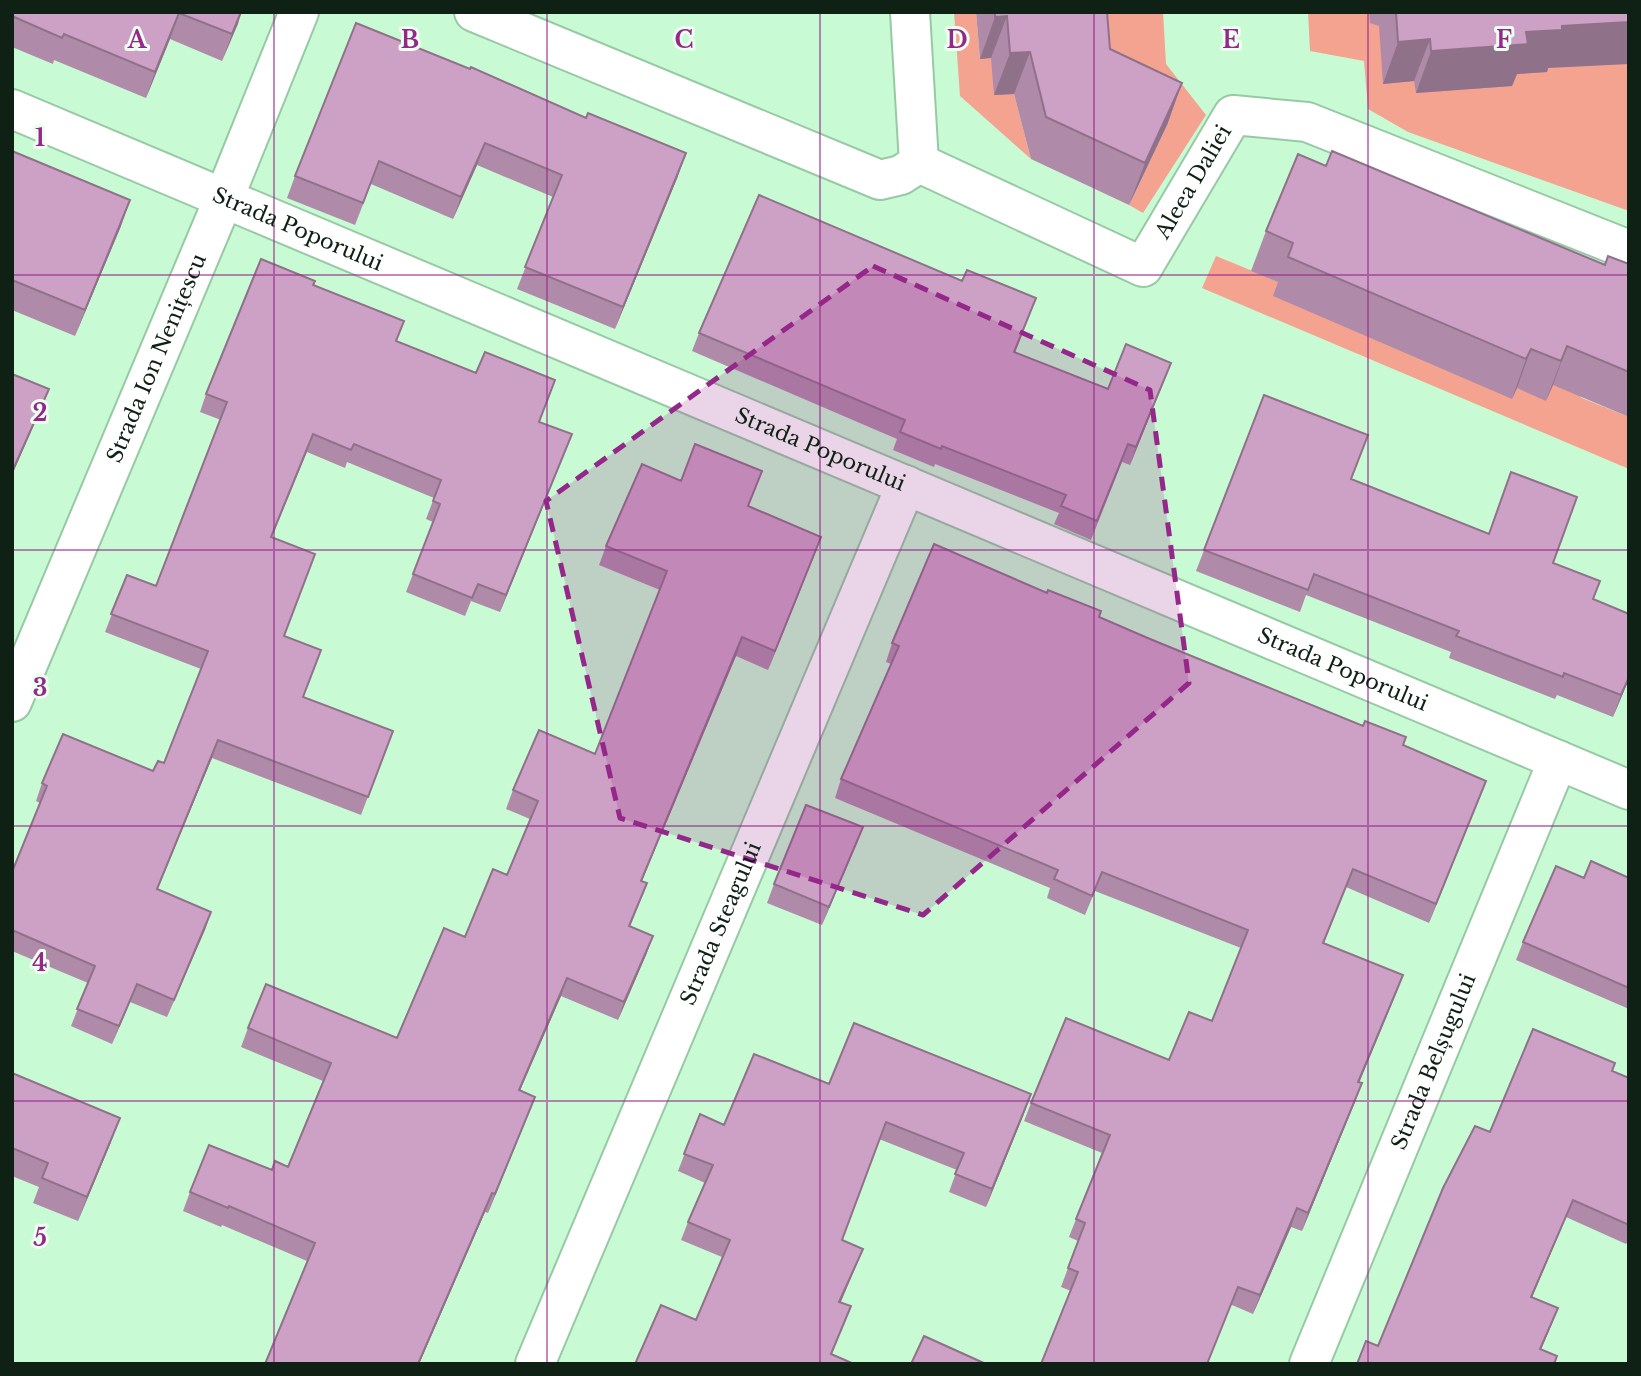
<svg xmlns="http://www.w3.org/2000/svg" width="1641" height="1376" font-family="'Libre Baskerville',serif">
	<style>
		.green { fill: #f5a391 }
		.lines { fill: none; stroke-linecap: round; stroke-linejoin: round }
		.street-casing { stroke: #98c9a5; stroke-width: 42 }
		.secondary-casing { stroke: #98c9a5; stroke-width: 42 }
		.street { stroke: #fff; stroke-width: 38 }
		.secondary { stroke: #fff; stroke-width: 38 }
		.wall { fill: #b08aa9 }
		.shaded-wall { fill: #90718a }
		.building { fill: #cda1c5; stroke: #90718a; stroke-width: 2 }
		.marked { fill: #942789; fill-opacity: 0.2; stroke: #942789; stroke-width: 5; stroke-dasharray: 14 9; stroke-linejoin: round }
		.grid { fill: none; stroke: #942789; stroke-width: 2; stroke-opacity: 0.55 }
		.labels { text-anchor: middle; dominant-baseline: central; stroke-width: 6; stroke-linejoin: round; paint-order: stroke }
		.street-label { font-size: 21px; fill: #0e2114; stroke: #ebfeef }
		.grid-label { font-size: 23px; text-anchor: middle; font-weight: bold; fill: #942789; stroke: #ebfeef; stroke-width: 6; stroke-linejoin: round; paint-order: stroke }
	</style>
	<rect width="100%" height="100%" fill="#c8fad4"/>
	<!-- green -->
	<path class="green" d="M954,12H976L980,59L991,58L1014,94L1031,159L960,96Z
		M1089,12H1163L1166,64L1206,115L1143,213L1129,205L1167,125L1091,53Z
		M1308,12H1629V211L1408,132L1368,109L1364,61L1310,51Z
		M1216,256L1279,282L1423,360L1512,398L1517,388L1558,375L1582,398L1629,417V469L1202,288Z"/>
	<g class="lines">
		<!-- street casing -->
		<g class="street-casing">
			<g id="street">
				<path d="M474,12L880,180L901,175L919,163"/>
				<path id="s1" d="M910,12L919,163L1143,267L1233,115L1307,122L1629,250"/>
				<path id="s2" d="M12,702L224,198L299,12"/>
				<path id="s3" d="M535,1364L906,485"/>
				<path id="s4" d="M1309,1364L1558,760"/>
			</g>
		</g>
		<!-- secondary casing -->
		<g class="secondary-casing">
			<g id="secondary">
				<path id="s5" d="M12,109L1629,790"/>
			</g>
		</g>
		<!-- street -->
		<use href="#street" class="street"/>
		<!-- secondary -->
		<use href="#secondary" class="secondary"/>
	</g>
	<!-- wall -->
	<path class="wall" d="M12,12H242L222,61L170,39L146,98L54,60L53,64L12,47Z
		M976,12H1107L1110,49L1182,83L1167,125L1129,205L1031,159L1014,94L994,95L991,58L980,59Z
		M1369,12H1629L1548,68L1547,72L1517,74L1512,86L1416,93L1414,81L1383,84L1379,26L1370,23Z
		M586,118L678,176L615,329L517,289L553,197L477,165L453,219L371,184L355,225L287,198L295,176Z
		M12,151L121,226L75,336L12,310Z
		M1326,166L1605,265L1629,264V417L1553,385L1546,401L1517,388L1512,399L1273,296L1278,282L1251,271L1266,231Z
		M313,285L396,341L539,422L565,452L500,612L471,601L465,616L406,592L433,522L426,519L434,498L347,462L345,468L307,452L272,537L284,636L304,697L393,731L361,815L212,758L157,890L211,912L167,1017L130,1002L112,1044L71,1026L88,983L12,951V872L40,803L36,801L42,783L153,771L164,763L201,669L105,632L127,575L156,586L221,420L200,412L206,394Z
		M1029,317L1015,353L1108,389L1164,381L1130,465L1122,462L1091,540L1054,524L1059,513L935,464L934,467L893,450L897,439L692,351L699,333Z
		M1264,395L1352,479L1553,563L1593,599L1629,679L1613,717L1557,695L1555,699L1449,658L1451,652L1306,595L1300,612L1196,571Z
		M681,481L749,506L814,556L768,670L736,656L642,881L647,883L630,927L653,936L646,955L618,1020L561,996L520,1090L528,1115L488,1213L485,1212L419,1364H265L307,1261L222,1225L221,1227L183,1211L190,1192L272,1170L288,1167L323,1081L241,1047L248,1028L397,1038L507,875L530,819L506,809L513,790L595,754L660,590L599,565L606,546Z
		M1099,617L1150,639L1403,745L1486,781L1429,923L1346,887L1324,943L1403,975L1359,1082L1355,1102L1302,1231L1291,1227L1253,1314L1232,1305L1071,1291L1061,1287L1078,1241L1069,1237L1102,1153L1024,1121L1031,1103L1169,1060L1212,1021L1241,948L1095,891L1085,915L1047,898L1050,888L835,798L841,779L891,664L886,662L892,643Z
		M863,827L856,845L822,925L767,903L774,884Z
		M1584,878H1629V1009L1516,960L1523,942Z
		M12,1073L111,1142L78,1221L33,1203L39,1187L12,1176Z
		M1629,1078V1239L1626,1244L1566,1217L1532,1297L1551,1326L1378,1346L1490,1132Z
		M829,1084L1025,1111L986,1207L949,1192L957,1170L879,1139L842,1240L863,1249L841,1302L851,1306L844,1324L696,1320L722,1257L681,1240L688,1222L705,1183L678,1171L700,1114L724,1125Z"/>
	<!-- shaded-wall -->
	<path class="shaded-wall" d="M241,12L238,24L222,61L232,34Z
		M179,13L170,39L146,98L155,72Z
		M1007,16L991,58L980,59L995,17Z
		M1629,22V64L1548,68L1547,72L1517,74L1512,86L1416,93L1431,51L1526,32L1562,26Z
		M1430,39L1414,81L1383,84L1398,42Z
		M1030,52L1014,94L994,95L1010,53Z
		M1182,83L1167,125L1129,205L1145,163Z
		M485,143L477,165L453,219L461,197Z
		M686,153L678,176L615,329L623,307Z
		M130,200L121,226L75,336L85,310Z
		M1567,346L1553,385L1546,401L1561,361Z
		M1531,349L1517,388L1512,399L1526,359Z
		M1171,363L1164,381L1130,465L1136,447Z
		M49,389L41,409L12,475V472Z
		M572,434L565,452L500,612L506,595Z
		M821,537L814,556L768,670L775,651Z
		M742,637L736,656L634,899L641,881Z
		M1629,677V679L1613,717L1621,695Z
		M218,740L212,758L150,907L157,889Z
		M1486,781L1479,799L1429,923L1436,904Z
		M863,827L856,845L822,925L829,907Z
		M211,912L205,930L167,1017L174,1000Z
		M653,936L646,955L618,1020L624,1002Z
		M1403,975L1396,994L1352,1100L1358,1082Z
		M567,978L561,996L512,1109L519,1090Z
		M137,984L130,1002L112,1044L119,1026Z
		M1362,1083L1355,1102L1302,1231L1308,1213Z
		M1031,1094L1025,1111L986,1207L992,1189Z
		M535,1097L528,1115L488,1213L495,1194Z
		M120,1118L111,1142L78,1221L87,1197Z
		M492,1193L485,1212L419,1364H418Z
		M1573,1200L1566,1217L1525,1314L1531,1297Z
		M1297,1208L1291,1227L1253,1314L1260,1295Z
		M863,1249L856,1266L833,1319L839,1302Z
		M1558,1308L1551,1326L1535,1364L1540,1349Z"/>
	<!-- building -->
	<path class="building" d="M12,12H241L232,34L179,13L155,72L64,34L62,38L12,16Z
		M995,12H1107L1110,49L1182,83L1145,163L1046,117L1030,52L1010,53L1007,16L995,17Z
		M1396,12H1629V22L1562,26V30L1526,32L1528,44L1431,51L1430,39L1398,42Z
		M356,23L470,69L471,67L586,118L588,113L686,153L623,307L525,267L562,175L485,143L461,197L379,161L363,203L295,176Z
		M12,151L130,200L85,310L12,280Z
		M1332,151L1605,265L1608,256L1629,264V372L1567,346L1561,361L1531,349L1526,359L1288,257L1293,243L1266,231L1298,154L1326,166Z
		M759,195L962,281L967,270L1036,298L1014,352L1108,389L1126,344L1171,363L1136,447L1128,444L1097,521L1061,506L1066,495L942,446L941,449L900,432L905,420L699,333Z
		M261,259L315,281L313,285L404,321L396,341L476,373L485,352L555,380L539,422L572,434L506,595L478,584L472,598L413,574L440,504L433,501L441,480L354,444L351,450L313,434L271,537L315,554L284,636L321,650L303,697L393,731L368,797L218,740L157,889L211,912L174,1000L137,984L119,1026L77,1009L95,966L12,930V872L47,786L42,783L63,734L153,771L158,761L164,763L208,651L111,614L127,575L156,586L227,402L206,394Z
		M12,374L49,389L12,472Z
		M1264,395L1368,435L1351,479L1489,534L1511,472L1577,497L1553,563L1600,581L1593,599L1629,614V677L1621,695L1564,673L1563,677L1456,636L1459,631L1314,574L1308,590L1204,550Z
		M695,444L762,471L748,506L821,537L775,651L742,637L641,881L647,883L629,926L653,936L624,1002L567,978L519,1090L535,1097L495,1194L492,1193L418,1364H265L315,1243L229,1206L228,1208L190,1192L209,1145L272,1170L275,1161L288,1167L331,1063L248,1028L266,984L397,1038L444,928L465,937L493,869L507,875L538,801L513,790L539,730L595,754L667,571L606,546L642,464L681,481Z
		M934,544L1047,593L1048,590L1101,611L1099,617L1150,639L1363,726L1365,721L1406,737L1403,745L1486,781L1436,904L1353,869L1323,943L1403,975L1358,1082L1362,1083L1308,1213L1297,1208L1260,1295L1238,1287L1207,1364H1041L1078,1272L1068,1268L1085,1223L1076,1219L1110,1135L1031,1103L1066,1018L1169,1060L1189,1012L1212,1021L1248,930L1102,872L1092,896L1054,879L1058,870L841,779L899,646L892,643Z
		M806,805L863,827L829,907L774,884Z
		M1591,861L1629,878V988L1523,942L1556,866L1584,878Z
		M854,1023L1031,1094L992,1189L955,1174L964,1153L886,1122L842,1240L863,1249L839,1302L851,1306L831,1354L854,1364H635L661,1305L696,1320L730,1240L688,1222L713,1165L684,1154L700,1114L724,1125L754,1054L829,1084Z
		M1533,1029L1615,1063L1612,1071L1629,1078V1225L1573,1200L1531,1297L1558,1308L1540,1349L1557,1356L1554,1364H1357L1366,1341L1378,1346L1443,1188L1475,1126L1490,1132Z
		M12,1073L120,1118L87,1197L42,1178L48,1163L12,1148Z
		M924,1336L986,1364H911Z"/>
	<!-- marked area -->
	<path class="marked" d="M873,266L1150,390L1189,683L923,915L620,818L546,501Z"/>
	<!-- grid -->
	<path class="grid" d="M274,12V1364M547,12V1364M820,12V1364M1094,12V1364M1368,12V1364M12,275H1629M12,550H1629M12,826H1629M12,1101H1629"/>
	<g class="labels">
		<!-- street labels -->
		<g class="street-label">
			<text stroke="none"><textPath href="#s1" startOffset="497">Aleea Daliei</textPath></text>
			<text stroke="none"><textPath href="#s5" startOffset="310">Strada Poporului</textPath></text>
			<text stroke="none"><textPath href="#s2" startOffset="373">Strada Ion Nenițescu</textPath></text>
			<text stroke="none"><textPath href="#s5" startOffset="877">Strada Poporului</textPath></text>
			<text stroke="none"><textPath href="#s5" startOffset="1444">Strada Poporului</textPath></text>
			<text stroke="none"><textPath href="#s3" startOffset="478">Strada Steagului</textPath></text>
			<text stroke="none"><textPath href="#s4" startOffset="327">Strada Belșugului</textPath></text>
		</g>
	</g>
	<g class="grid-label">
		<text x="137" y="48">A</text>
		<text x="410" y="48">B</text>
		<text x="684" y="48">C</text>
		<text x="957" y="48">D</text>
		<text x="1231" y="48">E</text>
		<text x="1504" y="48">F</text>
		<text x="40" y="146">1</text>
		<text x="40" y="421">2</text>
		<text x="40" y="696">3</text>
		<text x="40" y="971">4</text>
		<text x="40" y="1246">5</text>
	</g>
	<!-- border -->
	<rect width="1641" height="1376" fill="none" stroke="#0e2114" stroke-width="28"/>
</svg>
